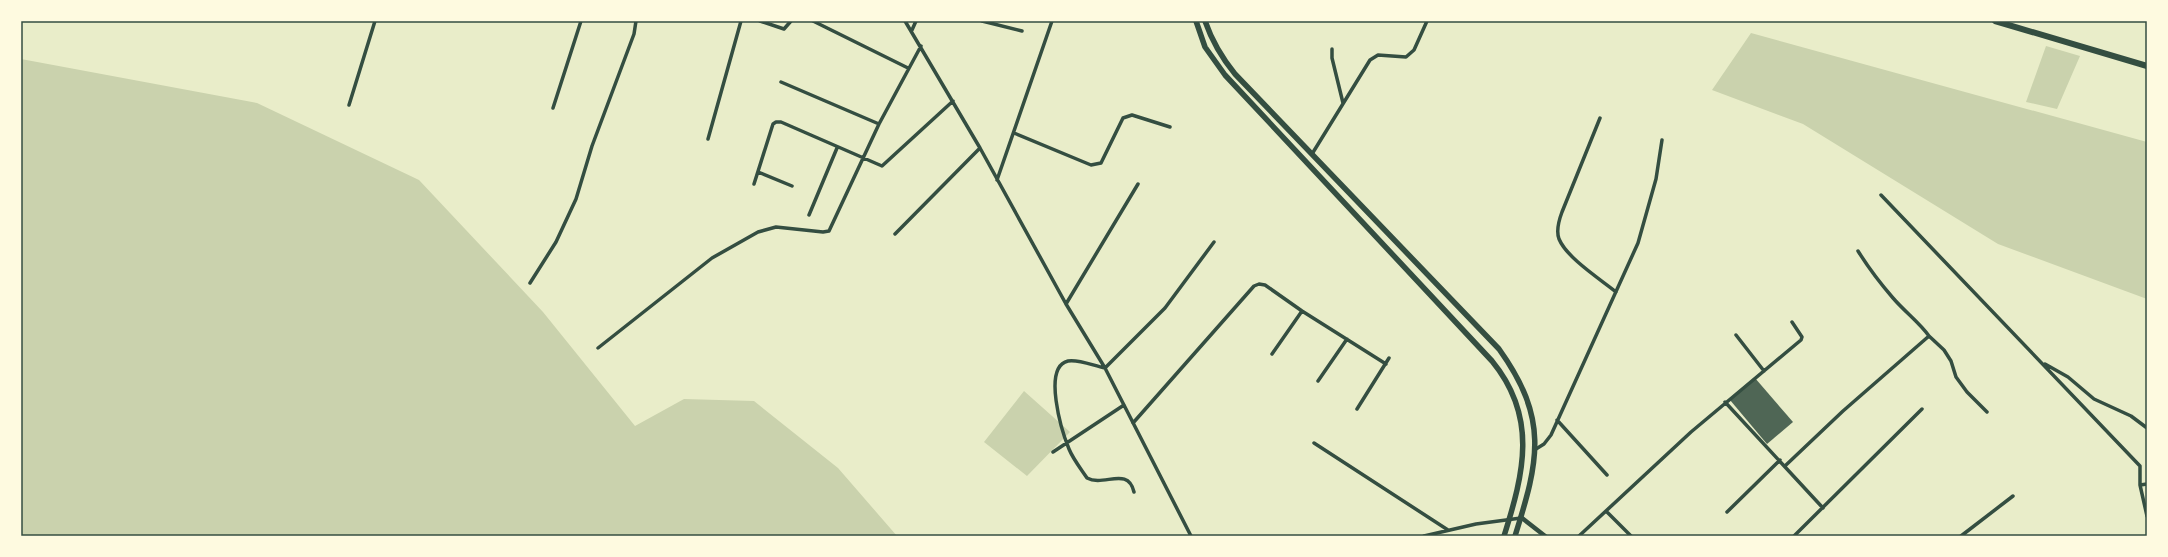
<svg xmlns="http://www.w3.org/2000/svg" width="2168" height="557" font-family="'Golos Text',sans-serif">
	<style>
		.green { fill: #cad2ad }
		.building { fill: #4f6655 }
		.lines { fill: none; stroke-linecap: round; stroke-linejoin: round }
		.minor { stroke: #344e41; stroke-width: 3.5 }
		.tertiary { stroke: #344e41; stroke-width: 4.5 }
		.primary { stroke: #344e41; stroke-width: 5.5 }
		.trunk { stroke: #344e41; stroke-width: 6 }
		.neatline { fill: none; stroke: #344e41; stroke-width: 1.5 }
	</style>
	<rect width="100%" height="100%" fill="#e9edc9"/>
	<!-- green -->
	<path class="green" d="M1751,33L2147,142V299L1998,244L1803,124L1712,90Z
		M2046,46L2080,56L2057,109L2026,102Z
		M21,59L257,103L419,180L543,312L635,426L684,399L754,401L838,468L897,536H21Z
		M1024,391L1070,432L1027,476L984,442Z"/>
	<!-- building -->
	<path class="building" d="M1755,378L1793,422L1767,444L1730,400Z"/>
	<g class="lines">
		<!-- minor -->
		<path class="minor" d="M760,21L784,29L791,21
			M813,21L908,68
			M905,21L980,148L1066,304L1105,368L1191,536
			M982,21L1022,31
			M912,30L916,21
			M1332,49V58L1343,103
			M781,82L879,124
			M349,105L375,21
			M553,108L581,21
			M1600,118L1562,212C1559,220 1556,231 1559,239C1567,258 1600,279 1616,292
			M1014,133L1091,165L1101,163L1123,118L1132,115L1170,127
			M708,139L741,21
			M1312,154L1370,60L1378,55L1406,57L1414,50L1427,21
			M758,172L792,186
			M997,180L1052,21
			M754,184L773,124L776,122H781L882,166L953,101
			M1881,195L2140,466V485L2147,516
			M809,215L837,148
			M895,234L980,148
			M1858,251C1868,267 1880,283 1893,298C1905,312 1919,322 1929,336
			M530,283L556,242L576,199L592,146L634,34L636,21
			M1066,304L1138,184
			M1736,335L1764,371
			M598,348L712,258L758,232L776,227L823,232L829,231L879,124L921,46
			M1272,354L1302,311
			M2045,364L2068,377L2094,399L2131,416L2147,428
			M1318,381L1347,339
			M1725,402L1823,508
			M1357,409L1389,358
			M1557,420L1607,475
			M1133,423L1254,286L1259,284L1265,285L1302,311L1386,364
			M1314,443L1448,530
			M1536,449L1544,444L1551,435L1638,243L1656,179L1662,140
			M1053,452L1124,405
			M1786,465L1843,411L1929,336L1944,350L1951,361L1956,377L1967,392L1987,412
			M2140,485L2147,484
			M1134,492C1128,466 1104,487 1087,478C1081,469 1073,459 1069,449C1062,432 1042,367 1068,361C1079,359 1094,366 1105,368L1165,308L1214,242
			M1606,511L1631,536
			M1727,512L1780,460
			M1424,536L1476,524L1521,518
			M1579,536L1691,432L1801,340L1802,337L1792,322
			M1794,536L1922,409
			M1961,536L2013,496"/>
		<!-- tertiary -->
		<path class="tertiary" d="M1522,518L1545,536"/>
		<!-- primary -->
		<path class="primary" d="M1196,21L1205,47L1225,75L1492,361C1538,417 1524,473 1504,536
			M1205,21C1212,41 1222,58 1235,74L1499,349C1549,419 1539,460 1515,536"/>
		<!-- trunk -->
		<path class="trunk" d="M1995,21L2147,66"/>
	</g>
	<!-- border -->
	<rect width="2168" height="557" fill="none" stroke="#fefae0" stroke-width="44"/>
	<rect x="22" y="22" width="2124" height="513" class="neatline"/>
</svg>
